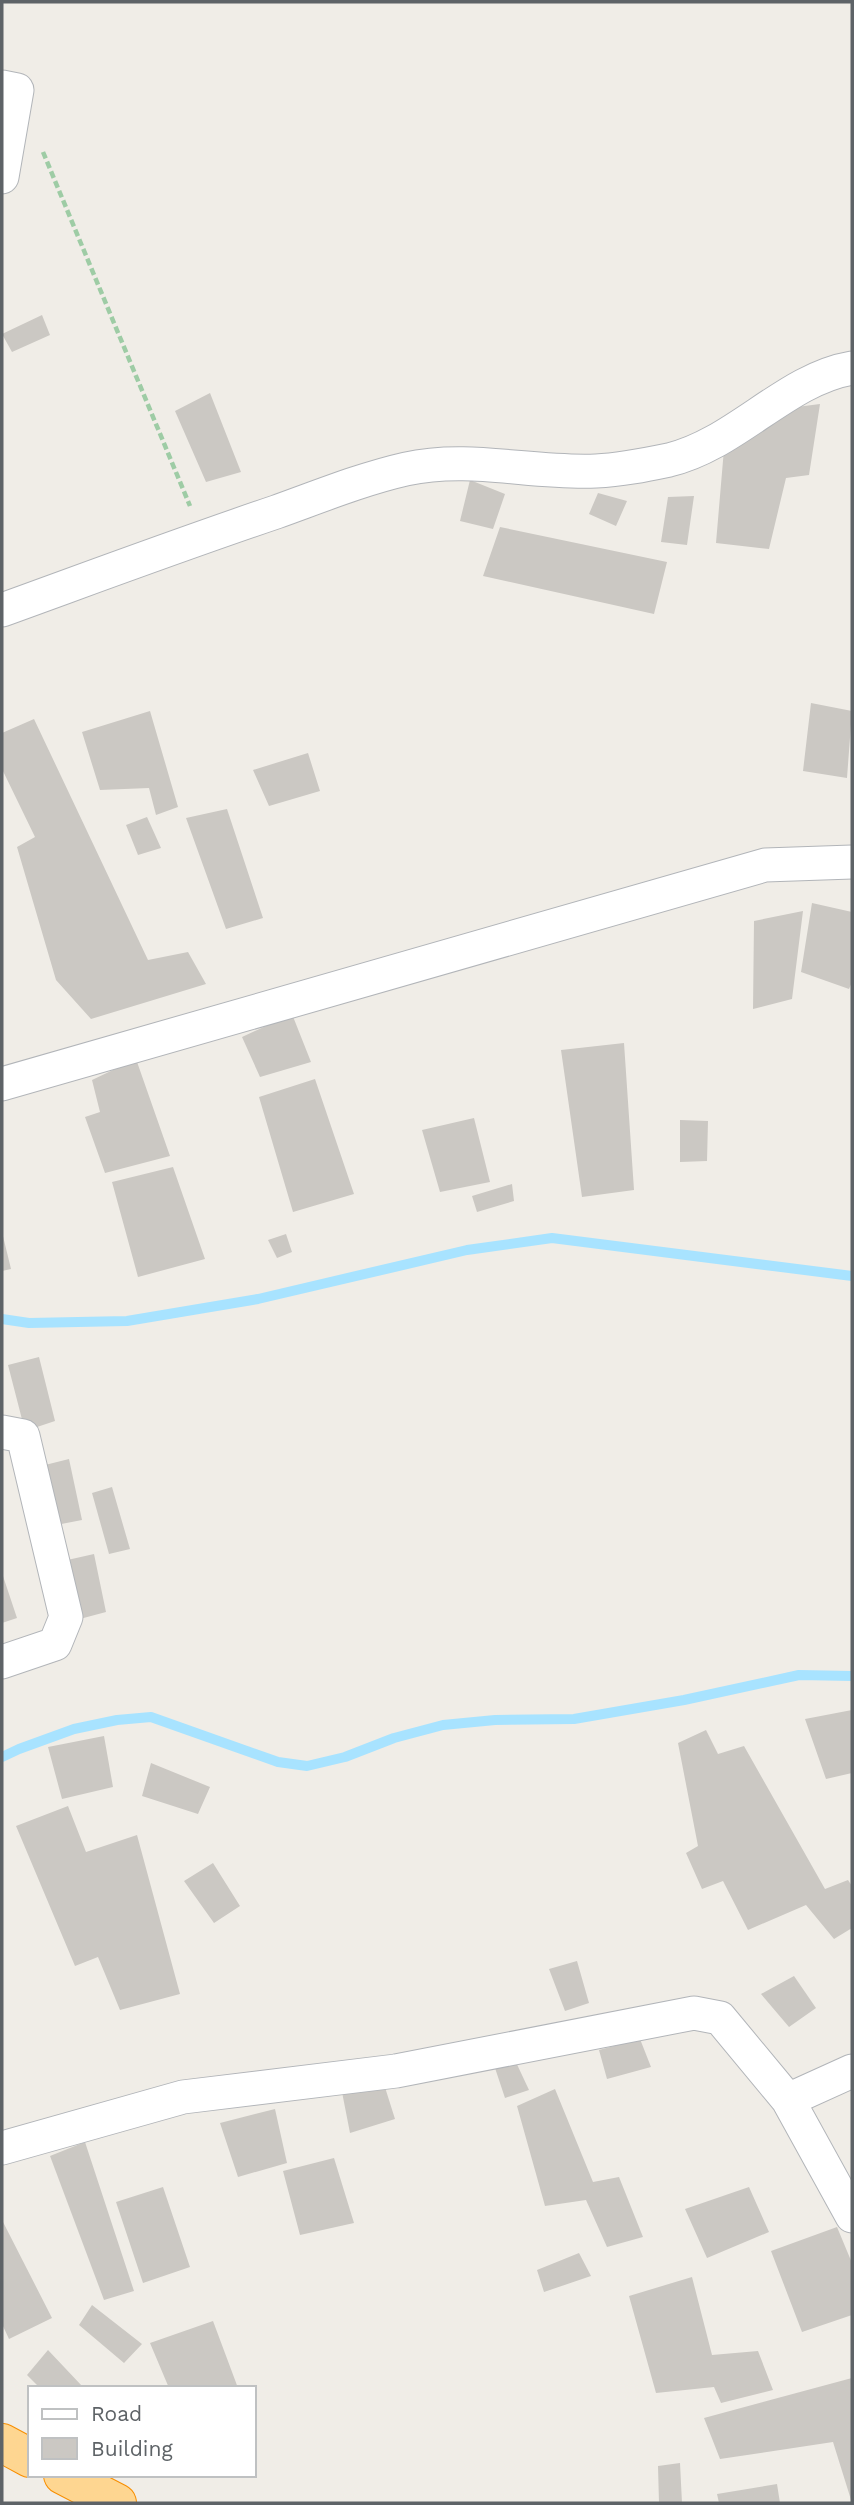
<svg xmlns="http://www.w3.org/2000/svg" width="854" height="2505" font-family="'Work Sans',sans-serif">
	<style>
		.lines { fill: none; stroke-linecap: round; stroke-linejoin: round }
		.stream { stroke: #a8e3ff; stroke-width: 10 }
		.building { fill: #cbc8c3 }
		.street-casing { stroke: #b2b5b9; stroke-width: 35 }
		.highway-casing { stroke: #f78e00; stroke-width: 40 }
		.path { stroke: #9ecca5; stroke-width: 4.5; stroke-dasharray: 7 3.5; stroke-linecap: butt }
		.street { stroke: #fff; stroke-width: 33 }
		.highway { stroke: #fed691; stroke-width: 38 }
	</style>
	<rect width="100%" height="100%" fill="#f0ede7"/>
	<g class="lines">
		<!-- stream -->
		<path class="stream" d="M2,1319L29,1323L127,1321L258,1299L467,1250L552,1238L852,1276
			M2,1757L19,1749L74,1729L117,1720L151,1717L278,1762L307,1766L345,1757L394,1738L443,1725L495,1720L574,1719L684,1700L799,1675L852,1676"/>
	</g>
	<!-- building -->
	<path class="building" d="M42,315L50,335L12,352L2,334Z
		M210,393L241,472L206,482L175,411Z
		M820,404L809,475L786,478L769,549L716,543L724,449L789,408Z
		M470,480L505,494L493,529L460,521Z
		M598,493L627,501L616,526L589,514Z
		M694,496L687,545L661,542L668,497Z
		M500,527L667,562L654,614L483,576Z
		M811,703L852,711L847,778L803,771Z
		M150,711L178,807L156,815L149,788L100,790L82,732Z
		M34,719L148,960L188,952L206,984L91,1019L56,980L17,847L35,837L2,769V733Z
		M308,753L320,791L269,806L253,770Z
		M227,809L263,918L226,929L186,818Z
		M147,817L161,848L138,855L126,825Z
		M812,903L852,912V982L849,989L801,972Z
		M803,911L792,999L753,1009L754,921Z
		M292,1014L311,1062L260,1077L242,1037Z
		M624,1043L634,1190L582,1197L561,1050Z
		M136,1059L170,1156L105,1173L85,1117L100,1112L92,1080Z
		M315,1079L354,1194L293,1212L259,1097Z
		M474,1118L490,1182L440,1192L422,1130Z
		M680,1120L708,1121L707,1161L680,1162Z
		M173,1167L205,1259L138,1277L112,1182Z
		M512,1184L514,1201L477,1212L472,1196Z
		M2,1232L11,1269L2,1271Z
		M286,1234L292,1252L277,1258L268,1240Z
		M39,1357L55,1421L25,1431L8,1365Z
		M69,1459L82,1520L51,1526L37,1467Z
		M112,1487L130,1549L109,1554L92,1493Z
		M94,1554L106,1612L76,1620L63,1561Z
		M2,1573L17,1618L2,1623Z
		M852,1710V1773L826,1779L805,1719Z
		M706,1730L718,1754L744,1746L825,1889L848,1880L852,1886V1928L834,1939L806,1905L748,1930L723,1881L702,1889L686,1853L698,1846L678,1743Z
		M104,1736L113,1787L62,1799L48,1747Z
		M151,1763L210,1787L198,1814L142,1796Z
		M68,1806L86,1852L137,1835L180,1994L120,2010L98,1957L75,1966L16,1826Z
		M213,1863L240,1906L214,1923L184,1881Z
		M577,1961L589,2003L565,2011L549,1969Z
		M794,1976L816,2008L789,2027L761,1994Z
		M640,2039L651,2067L607,2079L599,2050Z
		M514,2058L529,2090L505,2098L495,2068Z
		M383,2081L395,2119L350,2133L342,2092Z
		M555,2089L593,2182L619,2177L643,2237L607,2247L586,2200L545,2206L517,2106Z
		M275,2109L287,2163L238,2177L220,2123Z
		M85,2142L134,2291L104,2300L50,2156Z
		M334,2158L354,2223L300,2235L283,2171Z
		M163,2187L190,2267L143,2283L116,2202Z
		M749,2187L769,2232L707,2258L685,2209Z
		M2,2220L52,2318L9,2339L2,2324Z
		M837,2227L852,2263V2315L802,2332L771,2251Z
		M579,2253L591,2276L544,2292L537,2270Z
		M692,2277L712,2355L758,2351L773,2390L721,2403L714,2387L656,2393L629,2296Z
		M92,2305L142,2344L124,2363L79,2325Z
		M213,2321L238,2388H169L150,2343Z
		M48,2350L82,2386L80,2388H40L27,2375Z
		M852,2378V2503L833,2442L720,2459L704,2418Z
		M680,2463L682,2503H659L658,2466Z
		M777,2484L780,2503H719L717,2494Z"/>
	<g class="lines">
		<!-- street casing -->
		<g class="street-casing">
			<path id="street" d="M2,87L17,90L2,177
				M2,610C93,577 184,543 276,512C318,497 362,479 406,469C470,455 532,474 596,471C621,470 645,465 669,460C736,444 786,379 852,368
				M2,1084L765,865L852,862
				M2,1432L23,1436L66,1617L55,1644L2,1662
				M788,2100L852,2071
				M2,2148L183,2097L396,2071L694,2013L720,2018L788,2100L852,2216"/>
		</g>
		<!-- highway casing -->
		<g class="highway-casing">
			<path id="highway" d="M2,2443L30,2458
				M63,2475L117,2503"/>
		</g>
		<!-- path -->
		<path class="path" d="M43,152L190,506"/>
		<!-- street -->
		<use href="#street" class="street"/>
		<!-- highway -->
		<use href="#highway" class="highway"/>
	</g>
	<!-- border -->
	<rect width="854" height="2505" fill="none" stroke="#5e6367" stroke-width="7"/>
	<!-- legend -->
	<rect x="28" y="2386" width="228" height="91" fill="#ffffff" stroke="#bfc1c2" stroke-width="2"/>
	<rect x="42" y="2409" width="35" height="10" fill="#ffffff" stroke="#bfc1c2" stroke-width="2"/>
	<text x="91" y="2421" font-size="21" fill="#5e6367">Road</text>
	<rect x="42" y="2438" width="35" height="21" fill="#cbc8c3" stroke="#bfc1c2" stroke-width="2"/>
	<text x="91" y="2456" font-size="21" fill="#5e6367">Building</text>
</svg>
